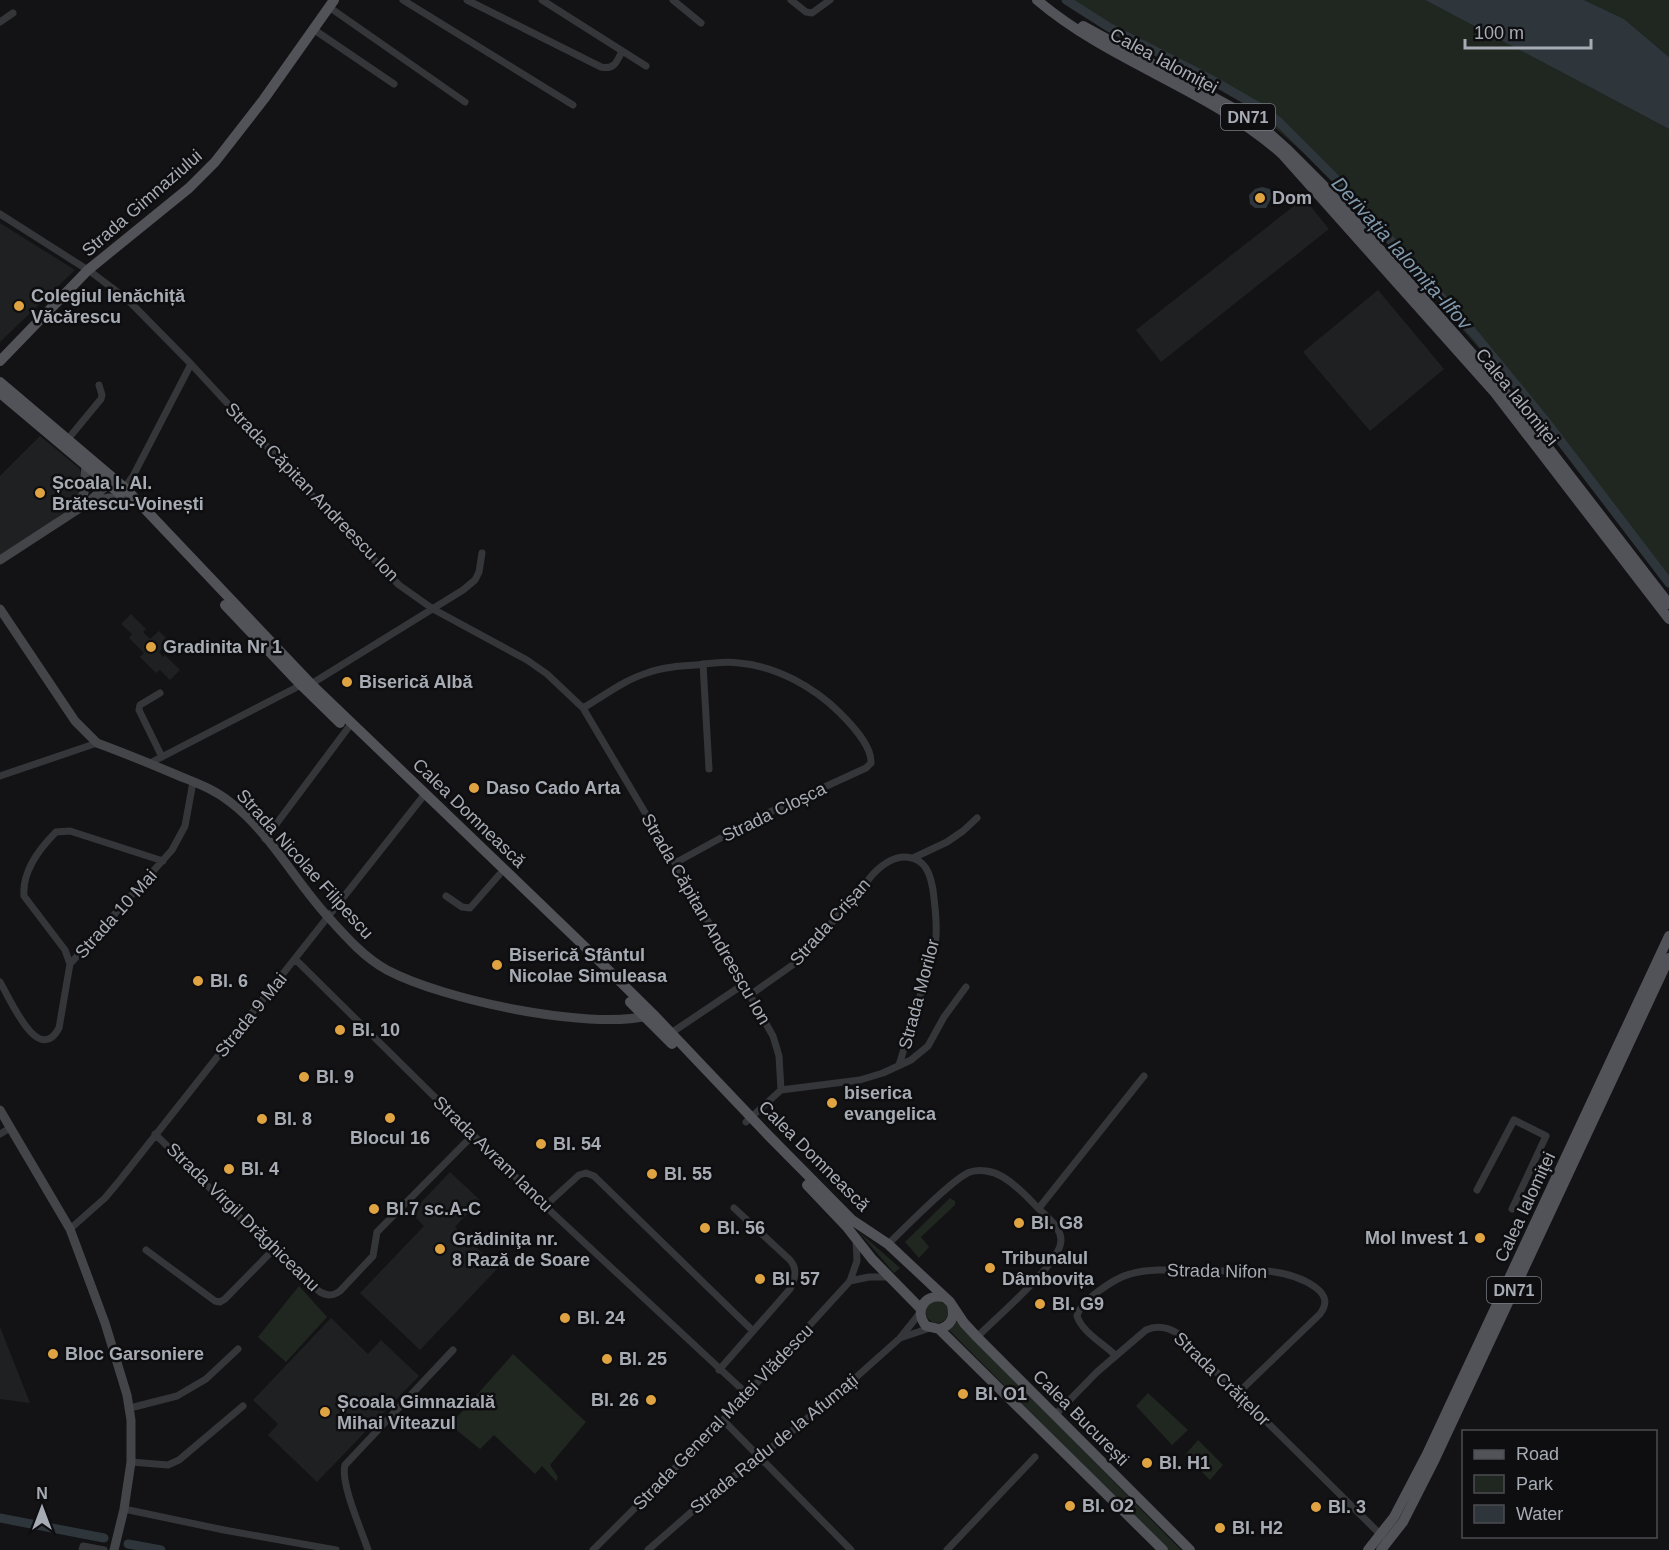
<svg xmlns="http://www.w3.org/2000/svg" width="1669" height="1550" font-family="Arial,sans-serif">
	<style>
		.built { fill: #1f2022 }
		.green { fill: #202721 }
		.water { fill: #2e363c }
		.lines { fill: none; stroke-linecap: round; stroke-linejoin: round }
		.canal { stroke: #2e363c; stroke-width: 9 }
		.street { stroke: #353639; stroke-width: 7 }
		.secondary { stroke: #434549; stroke-width: 9 }
		.primary { stroke: #515358; stroke-width: 10 }
		.poi-dot { fill: #dfa441; stroke: #0e0e10; stroke-width: 2 }
		.labels { text-anchor: middle; dominant-baseline: central; stroke-width: 5; stroke-linejoin: round; paint-order: stroke }
		.shield { fill: #0e0e10; stroke: #787c83; stroke-width: 1.5 }
		.shield-label { font-size: 16px; font-weight: bold; fill: #a6abb4 }
		.street-label { font-size: 18px; fill: #a6abb4; stroke: #0e0e10 }
		.poi-label { font-size: 18px; font-weight: bold; fill: #a6abb4; stroke: #0e0e10; text-anchor: start }
		.water-label { font-size: 20px; font-style: italic; fill: #8099ac; stroke: #0e0e10 }
	</style>
	<rect width="100%" height="100%" fill="#131315"/>
	<!-- built -->
	<path class="built" d="M1304,198L1329,229L1161,362L1136,330Z
		M0,223L75,270L0,342Z
		M1378,290L1444,369L1370,431L1303,352Z
		M40,436L79,468L83,477V487L71,506L53,521L0,556V476Z
		M131,614L146,629L143,632L150,639L159,631L169,641L159,652L163,657L165,655L180,670L170,680L160,670L156,673L140,657L144,653L129,638L132,634L121,624Z
		M450,1172L480,1200L455,1227L498,1268L420,1350L360,1293L424,1226L411,1213Z
		M331,1318L368,1354L381,1340L419,1376L317,1482L268,1435L278,1424L253,1400Z
		M0,1327L30,1403L0,1399Z"/>
	<!-- green -->
	<path class="green" d="M1062,0H1425L1669,129V588L1522,399L1482,352L1352,202L1305,154L1259,114L1227,91L1093,21Z
		M1584,0H1669V57L1624,19Z
		M950,1198L955,1201V1205L921,1237L929,1247L919,1258L905,1242Z
		M858,1231L900,1268L894,1273Z
		M299,1286L327,1317L286,1362L258,1337Z
		M926 1312a11 11 0 1 1 22 0a11 11 0 1 1-22 0Z
		M956,1321L1181,1550H1168L948,1329Z
		M513,1354L586,1422L550,1465L558,1477L556,1481L542,1466L535,1474L494,1435L480,1449L450,1425Z
		M1148,1393L1188,1430L1172,1445L1136,1406Z
		M1198,1440L1223,1465L1210,1480L1185,1455Z"/>
	<!-- water -->
	<path class="water" d="M1425,0H1584L1624,19L1669,57V129Z
		M1262,187L1270,189L1272,197L1266,208H1255L1250,204L1249,195L1255,189Z"/>
	<g class="lines">
		<!-- canal -->
		<path class="canal" d="M1066,0L1110,28L1210,79L1264,110L1278,121L1332,175L1476,336L1544,419L1669,583
			M0,1518L104,1538
			M128,1544L161,1550"/>
		<!-- street -->
		<path class="street" d="M403,0L573,105
			M467,0L601,67C614,70 617,62 622,51
			M542,0L646,66
			M673,0L701,23
			M791,0L806,12L812,13L830,0
			M329,7L465,102
			M0,22L13,13
			M313,29L394,84
			M0,214L91,272L128,300L191,364L334,519L399,585L433,609L527,660L547,674L583,708L675,863L773,1036L779,1056L781,1090
			M68,439L101,399L102,395L99,385
			M122,491L133,476L191,364
			M703,664L709,769
			M160,693L140,705L139,710L162,757
			M583,708C604,696 624,680 647,673C663,667 681,666 697,665C711,663 725,661 739,663C776,666 814,687 840,713C852,725 872,746 871,763L866,768L759,817L675,863
			M150,763L301,685L311,684L463,590L475,580L479,572L482,553
			M0,776L97,743
			M265,839L351,724
			M913,858L947,842L963,831L977,818
			M446,896L462,907L470,908L499,875
			M295,959L545,1206L747,1394
			M70,964L65,950L24,896C22,872 40,848 56,832L70,831L163,861
			M0,982C10,998 38,1067 59,1028L70,964L172,850L185,826L193,782
			M750,995L801,959L874,873C885,862 900,853 915,859C928,864 931,879 933,890C935,905 937,921 936,936C935,955 928,973 922,990C914,1015 907,1040 899,1065
			M671,1033L744,984
			M746,1122L781,1090L860,1080L883,1073L911,1060L928,1046L944,1017L966,987
			M0,1134L10,1128
			M155,1134L273,1250L320,1292C328,1296 333,1296 340,1291L373,1256L377,1232L473,1135
			M1477,1190L1514,1120L1546,1136L1512,1209
			M545,1206L579,1175L586,1173L594,1176L753,1331
			M1039,1208L1144,1076
			M70,1229L105,1198L120,1180L425,794
			M888,1244C904,1229 953,1178 970,1172C980,1169 993,1171 1001,1176C1015,1183 1028,1198 1039,1209C1049,1219 1065,1230 1060,1246C1053,1269 996,1318 977,1337
			M146,1250L215,1301L220,1302L225,1299L273,1250
			M850,1281L869,1277H888
			M900,1338L930,1328
			M1115,1355C1104,1344 1082,1332 1077,1316C1080,1301 1115,1278 1130,1274C1154,1267 1183,1271 1208,1271C1244,1271 1284,1265 1315,1287C1326,1295 1328,1303 1320,1314L1238,1393
			M719,1370L790,1289C795,1279 798,1269 790,1260L734,1208
			M130,1408L177,1396L206,1379L238,1349
			M1055,1415L1097,1372L1146,1330C1157,1325 1167,1327 1177,1333L1383,1537
			M723,1420L851,1550
			M131,1462L168,1465L179,1460L243,1406
			M124,1509L224,1530L336,1550
			M82,1550L83,1546L104,1550
			M368,1550C362,1531 340,1483 345,1465L453,1350
			M593,1550L723,1420L850,1281L857,1261L856,1240
			M648,1550L720,1487L785,1437L853,1380L900,1338L920,1313
			M947,1550L1035,1457"/>
		<!-- secondary -->
		<path class="secondary" d="M92,502L108,498H124
			M76,507L84,493L86,464
			M0,560L86,504L113,480
			M0,609L75,721L97,743C124,753 151,764 177,775C196,783 214,789 230,802C270,832 296,883 330,919C347,938 365,958 387,970C444,1000 586,1030 648,1016
			M0,1110L70,1229L105,1323L127,1395L131,1420V1462L124,1509L114,1550"/>
		<!-- primary -->
		<path class="primary" d="M1037,0C1111,63 1209,89 1282,154L1495,393L1669,619
			M1083,26L1233,108L1268,132L1288,150L1323,185L1500,385L1669,604
			M0,361L88,270L189,188L215,162L264,99L334,0
			M0,382L125,488L311,684L583,945L653,1014L769,1136L852,1220L888,1244L950,1302L964,1323L977,1337L1190,1550
			M0,393L120,494
			M225,605L301,685L340,723
			M630,1002L672,1044
			M807,1185L846,1226L872,1259L921,1309
			M943,1297C924,1294 914,1311 926,1326L939,1329C951,1326 955,1317 952,1306
			M939,1329L1163,1550
			M1368,1550L1394,1517L1427,1454L1669,936
			M1381,1550L1403,1522L1435,1459L1669,958"/>
	</g>
	<!-- markers -->
	<g class="poi-dot">
		<circle cx="1260" cy="198" r="6"/>
		<circle cx="19" cy="306" r="6"/>
		<circle cx="40" cy="493" r="6"/>
		<circle cx="151" cy="647" r="6"/>
		<circle cx="347" cy="682" r="6"/>
		<circle cx="474" cy="788" r="6"/>
		<circle cx="497" cy="965" r="6"/>
		<circle cx="198" cy="981" r="6"/>
		<circle cx="340" cy="1030" r="6"/>
		<circle cx="304" cy="1077" r="6"/>
		<circle cx="832" cy="1103" r="6"/>
		<circle cx="390" cy="1118" r="6"/>
		<circle cx="262" cy="1119" r="6"/>
		<circle cx="541" cy="1144" r="6"/>
		<circle cx="229" cy="1169" r="6"/>
		<circle cx="652" cy="1174" r="6"/>
		<circle cx="374" cy="1209" r="6"/>
		<circle cx="1019" cy="1223" r="6"/>
		<circle cx="705" cy="1228" r="6"/>
		<circle cx="1480" cy="1238" r="6"/>
		<circle cx="440" cy="1249" r="6"/>
		<circle cx="990" cy="1268" r="6"/>
		<circle cx="760" cy="1279" r="6"/>
		<circle cx="1040" cy="1304" r="6"/>
		<circle cx="565" cy="1318" r="6"/>
		<circle cx="53" cy="1354" r="6"/>
		<circle cx="607" cy="1359" r="6"/>
		<circle cx="963" cy="1394" r="6"/>
		<circle cx="651" cy="1400" r="6"/>
		<circle cx="325" cy="1412" r="6"/>
		<circle cx="1147" cy="1463" r="6"/>
		<circle cx="1070" cy="1506" r="6"/>
		<circle cx="1316" cy="1507" r="6"/>
		<circle cx="1220" cy="1528" r="6"/>
	</g>
	<g class="labels">
		<!-- shield labels -->
		<g class="shield">
			<rect x="1221" y="104" width="54" height="26" rx="4.5"/>
			<rect x="1487" y="1277" width="54" height="26" rx="4.5"/>
		</g>
		<g class="shield-label">
			<text x="1248" y="117">DN71</text>
			<text x="1514" y="1290">DN71</text>
		</g>
		<!-- street labels -->
		<g class="street-label">
			<text transform="translate(1164 61) rotate(28)">Calea Ialomiței</text>
			<text transform="translate(142 203) rotate(-41)">Strada Gimnaziului</text>
			<text transform="translate(1517 397) rotate(51)">Calea Ialomiței</text>
			<text transform="translate(312 492) rotate(46)">Strada Căpitan Andreescu Ion</text>
			<text transform="translate(774 812) rotate(-26)">Strada Cloșca</text>
			<text transform="translate(469 813) rotate(44)">Calea Domnească</text>
			<text transform="translate(305 864) rotate(48)">Strada Nicolae Filipescu</text>
			<text transform="translate(116 914) rotate(-48)">Strada 10 Mai</text>
			<text transform="translate(706 919) rotate(60)">Strada Căpitan Andreescu Ion</text>
			<text transform="translate(830 922) rotate(-48)">Strada Crișan</text>
			<text transform="translate(919 994) rotate(-75)">Strada Morilor</text>
			<text transform="translate(251 1015) rotate(-51)">Strada 9 Mai</text>
			<text transform="translate(493 1154) rotate(44)">Strada Avram Iancu</text>
			<text transform="translate(814 1156) rotate(45)">Calea Domnească</text>
			<text transform="translate(1525 1207) rotate(-65)">Calea Ialomiței</text>
			<text transform="translate(243 1217) rotate(44)">Strada Virgil Drăghiceanu</text>
			<text transform="translate(1217 1271) rotate(1)">Strada Nifon</text>
			<text transform="translate(1222 1379) rotate(44)">Strada Crăițelor</text>
			<text transform="translate(723 1417) rotate(-46)">Strada General Matei Vlădescu</text>
			<text transform="translate(1081 1418) rotate(45)">Calea București</text>
			<text transform="translate(774 1444) rotate(-39)">Strada Radu de la Afumați</text>
		</g>
		<!-- poi labels -->
		<g class="poi-label">
			<text x="1272" y="198">Dom</text>
			<text x="31" y="296">Colegiul Ienăchiță<tspan x="31" dy="21">Văcărescu</tspan></text>
			<text x="52" y="483">Școala I. Al.<tspan x="52" dy="21">Brătescu-Voinești</tspan></text>
			<text x="163" y="647">Gradinita Nr 1</text>
			<text x="359" y="682">Biserică Albă</text>
			<text x="486" y="788">Daso Cado Arta</text>
			<text x="509" y="955">Biserică Sfântul<tspan x="509" dy="21">Nicolae Simuleasa</tspan></text>
			<text x="210" y="981">Bl. 6</text>
			<text x="352" y="1030">Bl. 10</text>
			<text x="316" y="1077">Bl. 9</text>
			<text x="844" y="1093">biserica<tspan x="844" dy="21">evangelica</tspan></text>
			<text x="274" y="1119">Bl. 8</text>
			<text x="390" y="1138" text-anchor="middle">Blocul 16</text>
			<text x="553" y="1144">Bl. 54</text>
			<text x="241" y="1169">Bl. 4</text>
			<text x="664" y="1174">Bl. 55</text>
			<text x="386" y="1209">Bl.7 sc.A-C</text>
			<text x="1031" y="1223">Bl. G8</text>
			<text x="717" y="1228">Bl. 56</text>
			<text x="1468" y="1238" text-anchor="end">Mol Invest 1</text>
			<text x="452" y="1239">Grădiniţa nr.<tspan x="452" dy="21">8 Rază de Soare</tspan></text>
			<text x="1002" y="1258">Tribunalul<tspan x="1002" dy="21">Dâmbovița</tspan></text>
			<text x="772" y="1279">Bl. 57</text>
			<text x="1052" y="1304">Bl. G9</text>
			<text x="577" y="1318">Bl. 24</text>
			<text x="65" y="1354">Bloc Garsoniere</text>
			<text x="619" y="1359">Bl. 25</text>
			<text x="975" y="1394">Bl. O1</text>
			<text x="639" y="1400" text-anchor="end">Bl. 26</text>
			<text x="337" y="1402">Școala Gimnazială<tspan x="337" dy="21">Mihai Viteazul</tspan></text>
			<text x="1159" y="1463">Bl. H1</text>
			<text x="1082" y="1506">Bl. O2</text>
			<text x="1328" y="1507">Bl. 3</text>
			<text x="1232" y="1528">Bl. H2</text>
		</g>
		<!-- water labels -->
		<g class="water-label">
			<text transform="translate(1402 253) rotate(48)">Derivația Ialomița-Ilfov</text>
		</g>
	</g>
	<!-- legend -->
	<rect x="1462" y="1430" width="195" height="108" fill="#0e0e10" stroke="#4b4d52" stroke-width="1.5"/>
	<rect x="1474" y="1450" width="30" height="9" fill="#515358" stroke="#4b4d52" stroke-width="1.5"/>
	<text x="1516" y="1460" font-size="18" fill="#a6abb4">Road</text>
	<rect x="1474" y="1475" width="30" height="18" fill="#202721" stroke="#4b4d52" stroke-width="1.5"/>
	<text x="1516" y="1490" font-size="18" fill="#a6abb4">Park</text>
	<rect x="1474" y="1505" width="30" height="18" fill="#2e363c" stroke="#4b4d52" stroke-width="1.5"/>
	<text x="1516" y="1520" font-size="18" fill="#a6abb4">Water</text>
	<!-- north arrow -->
	<g transform="translate(42 1508)" stroke="#0e0e10" stroke-width="4.5" paint-order="stroke">
	<path d="M0-4.5L10 22L0 15L-10 22Z" fill="#a6abb4"/>
	<text y="-9" font-size="16" font-weight="bold" text-anchor="middle" fill="#a6abb4">N</text>
	</g>
	<!-- scale -->
	<path d="M1465 39v9h126v-9" fill="none" stroke="#a6abb4" stroke-width="3"/>
	<text x="1474" y="39" font-size="18" fill="#a6abb4" stroke="#0e0e10" stroke-width="4.5" paint-order="stroke">100 m</text>
</svg>
